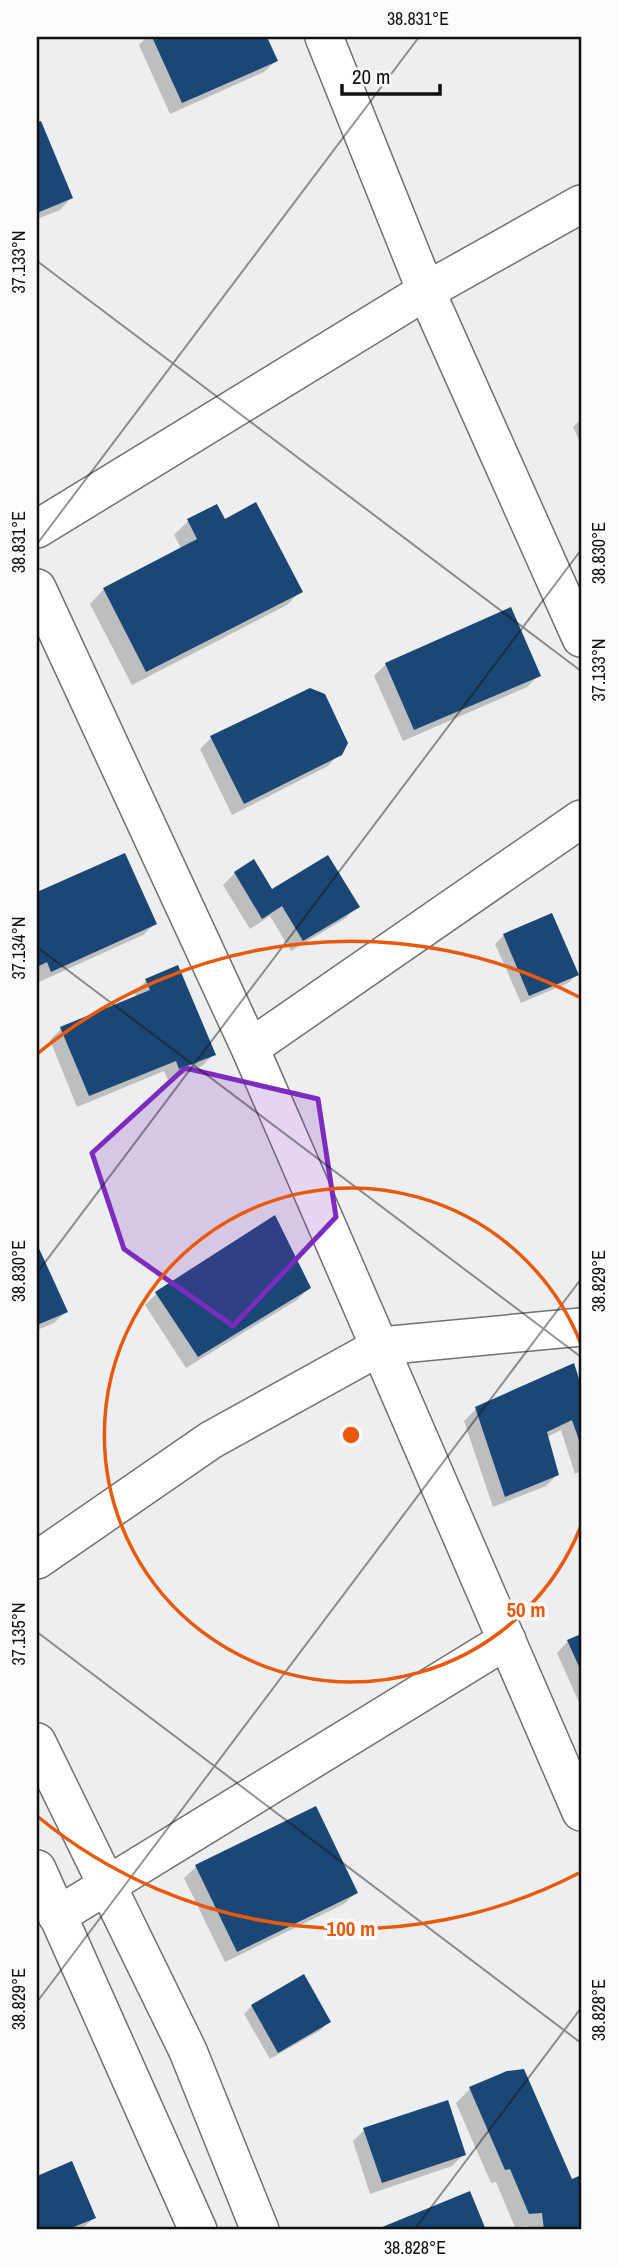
<svg xmlns="http://www.w3.org/2000/svg" width="618" height="2267" font-family="'Archivo Narrow',sans-serif">
	<style>
		.shadow { fill: #0003 }
		.building { fill: #1a4776 }
		.lines { fill: none; stroke-linecap: round; stroke-linejoin: round }
		.minor-casing { stroke: #707171; stroke-width: 40 }
		.minor { stroke: #fff; stroke-width: 37 }
		.marked { fill: #7b2cbf; fill-opacity: 0.2; stroke: #7b2cbf; stroke-width: 5; stroke-linejoin: round }
		.ticks { fill: none; stroke: #111; stroke-width: 2; stroke-opacity: 0.45 }
		.ring { fill: none; stroke: #e8590c; stroke-width: 3.5 }
		.centre { fill: #e8590c; stroke: #fafbfc; stroke-width: 3.5 }
		.ring-label { font-size: 21px; text-anchor: middle; font-weight: bold; fill: #e8590c; stroke: #fafbfc; stroke-width: 7; stroke-linejoin: round; paint-order: stroke }
		.neatline { fill: none; stroke: #111; stroke-width: 2.5 }
		.ticks-label { font-size: 18px; text-anchor: middle; fill: #111 }
	</style>
	<rect width="100%" height="100%" fill="#edeeef"/>
	<!-- shadow -->
	<path class="shadow" d="M147,37H265L276,61L264,72L170,114L139,45Z
		M40,123L71,198L60,210L37,219V124Z
		M581,419V444L573,427Z
		M188,521H224L301,591L287,605L132,685L90,604L104,589L182,550L174,535Z
		M386,664L539,675L527,687L403,741L374,676Z
		M211,738L340,753L328,766L232,815L200,749Z
		M124,855L155,924L143,935L39,982L37,977V894Z
		M253,862L271,891L357,906L346,918L291,951L270,916L250,929L223,885L235,873Z
		M551,915L577,975L568,983L521,1003L495,944L504,935Z
		M146,981L214,1054L202,1066L168,1080L164,1071L77,1107L50,1040L61,1029L137,998L134,992Z
		M37,1249L66,1312L54,1323L37,1330Z
		M309,1288L297,1300L186,1368L145,1305L156,1294Z
		M573,1366L581,1391V1471L575,1474L561,1430L547,1437L558,1474L546,1486L493,1507L464,1421L476,1409Z
		M581,1636V1707L557,1653L568,1641Z
		M315,1809L356,1893L344,1904L225,1962L184,1878L196,1867Z
		M252,2006L329,2021L321,2030L270,2059L244,2014Z
		M470,2089L571,2181L581,2177V2230H529L528,2226L515,2227L496,2182L491,2183L456,2103Z
		M364,2130L464,2154L452,2166L370,2194L353,2141Z
		M71,2164L94,2218L85,2226L75,2230H37V2178Z
		M469,2194L484,2230H379Z"/>
	<!-- building -->
	<path class="building" d="M152,37H267L278,61L182,103Z
		M41,121L73,198L37,213V122Z
		M256,502L303,592L146,672L103,588L197,539L187,519L217,504L225,519Z
		M511,607L541,676L414,730L385,663Z
		M310,688L325,694L348,743L342,755L244,804L210,736Z
		M125,853L157,924L51,972L47,962L37,967V892Z
		M328,855L360,907L303,941L282,906L262,919L234,872L254,859L272,889Z
		M552,913L579,975L529,996L503,934Z
		M178,965L216,1055L179,1069L176,1061L89,1096L60,1027L150,990L145,979Z
		M275,1215L311,1288L198,1357L155,1292Z
		M37,1244L68,1312L37,1325Z
		M574,1363L581,1385V1446L572,1420L547,1432L559,1475L505,1497L475,1407Z
		M581,1634V1671L567,1640Z
		M316,1806L358,1893L237,1952L195,1865Z
		M304,1974L331,2022L278,2053L251,2005Z
		M524,2069L572,2179L581,2175V2230H544L542,2213L529,2214L510,2169L505,2170L469,2087L507,2071Z
		M448,2100L466,2155L382,2183L363,2128Z
		M72,2161L96,2218L66,2230H38L37,2176Z
		M470,2191L486,2230H375Z"/>
	<g class="lines">
		<!-- minor casing -->
		<g class="minor-casing">
			<path id="minor" d="M324,37L426,291L581,638
				M37,529L426,291L581,204
				M37,588L250,1048L581,1812
				M250,1048L581,819
				M37,1560L211,1440L381,1346L581,1327
				M37,1742L188,2051L260,2230
				M37,1869L198,2230
				M57,1916L507,1640"/>
		</g>
		<!-- minor -->
		<use href="#minor" class="minor"/>
	</g>
	<!-- marked area -->
	<path class="marked" d="M185,1068L318,1099L336,1217L233,1326L124,1249L92,1153Z"/>
	<!-- ticks -->
	<path class="ticks" d="M37,261L581,671M37,544L419,37M37,947L581,1357M37,1273L581,550M37,1632L581,2043M37,2002L581,1279M414,2230L581,2008"/>
	<!-- distance rings -->
	<g class="ring">
		<path d="M581 1526A247 247 0 1 1 581 1344"/>
		<path d="M579 1873A494 494 0 0 1 37 1816M37 1054A494 494 0 0 1 579 997"/>
	</g>
	<circle cx="351" cy="1435" r="10" class="centre"/>
	<g class="ring-label">
		<text x="526" y="1617">50 m</text>
		<text x="351" y="1936">100 m</text>
	</g>
	<!-- border -->
	<rect width="618" height="2267" fill="none" stroke="#fafbfc" stroke-width="77"/>
	<!-- scale -->
	<path d="M342 84v10h98v-10" fill="none" stroke="#111111" stroke-width="3.5"/>
	<text x="352" y="84" font-size="21" fill="#111111" stroke="#fafbfc" stroke-width="5" paint-order="stroke">20 m</text>
	<rect x="38" y="38" width="542" height="2190" class="neatline"/>
	<g class="ticks-label">
		<text x="418" y="25">38.831°E</text>
		<text transform="translate(19 262) rotate(-90)" y="6">37.133°N</text>
		<text transform="translate(19 542) rotate(-90)" y="6">38.831°E</text>
		<text transform="translate(599 553) rotate(-90)" y="6">38.830°E</text>
		<text transform="translate(599 670) rotate(-90)" y="6">37.133°N</text>
		<text transform="translate(19 948) rotate(-90)" y="6">37.134°N</text>
		<text transform="translate(19 1271) rotate(-90)" y="6">38.830°E</text>
		<text transform="translate(599 1281) rotate(-90)" y="6">38.829°E</text>
		<text transform="translate(19 1634) rotate(-90)" y="6">37.135°N</text>
		<text transform="translate(19 1999) rotate(-90)" y="6">38.829°E</text>
		<text transform="translate(599 2010) rotate(-90)" y="6">38.828°E</text>
		<text x="415" y="2254">38.828°E</text>
	</g>
</svg>
